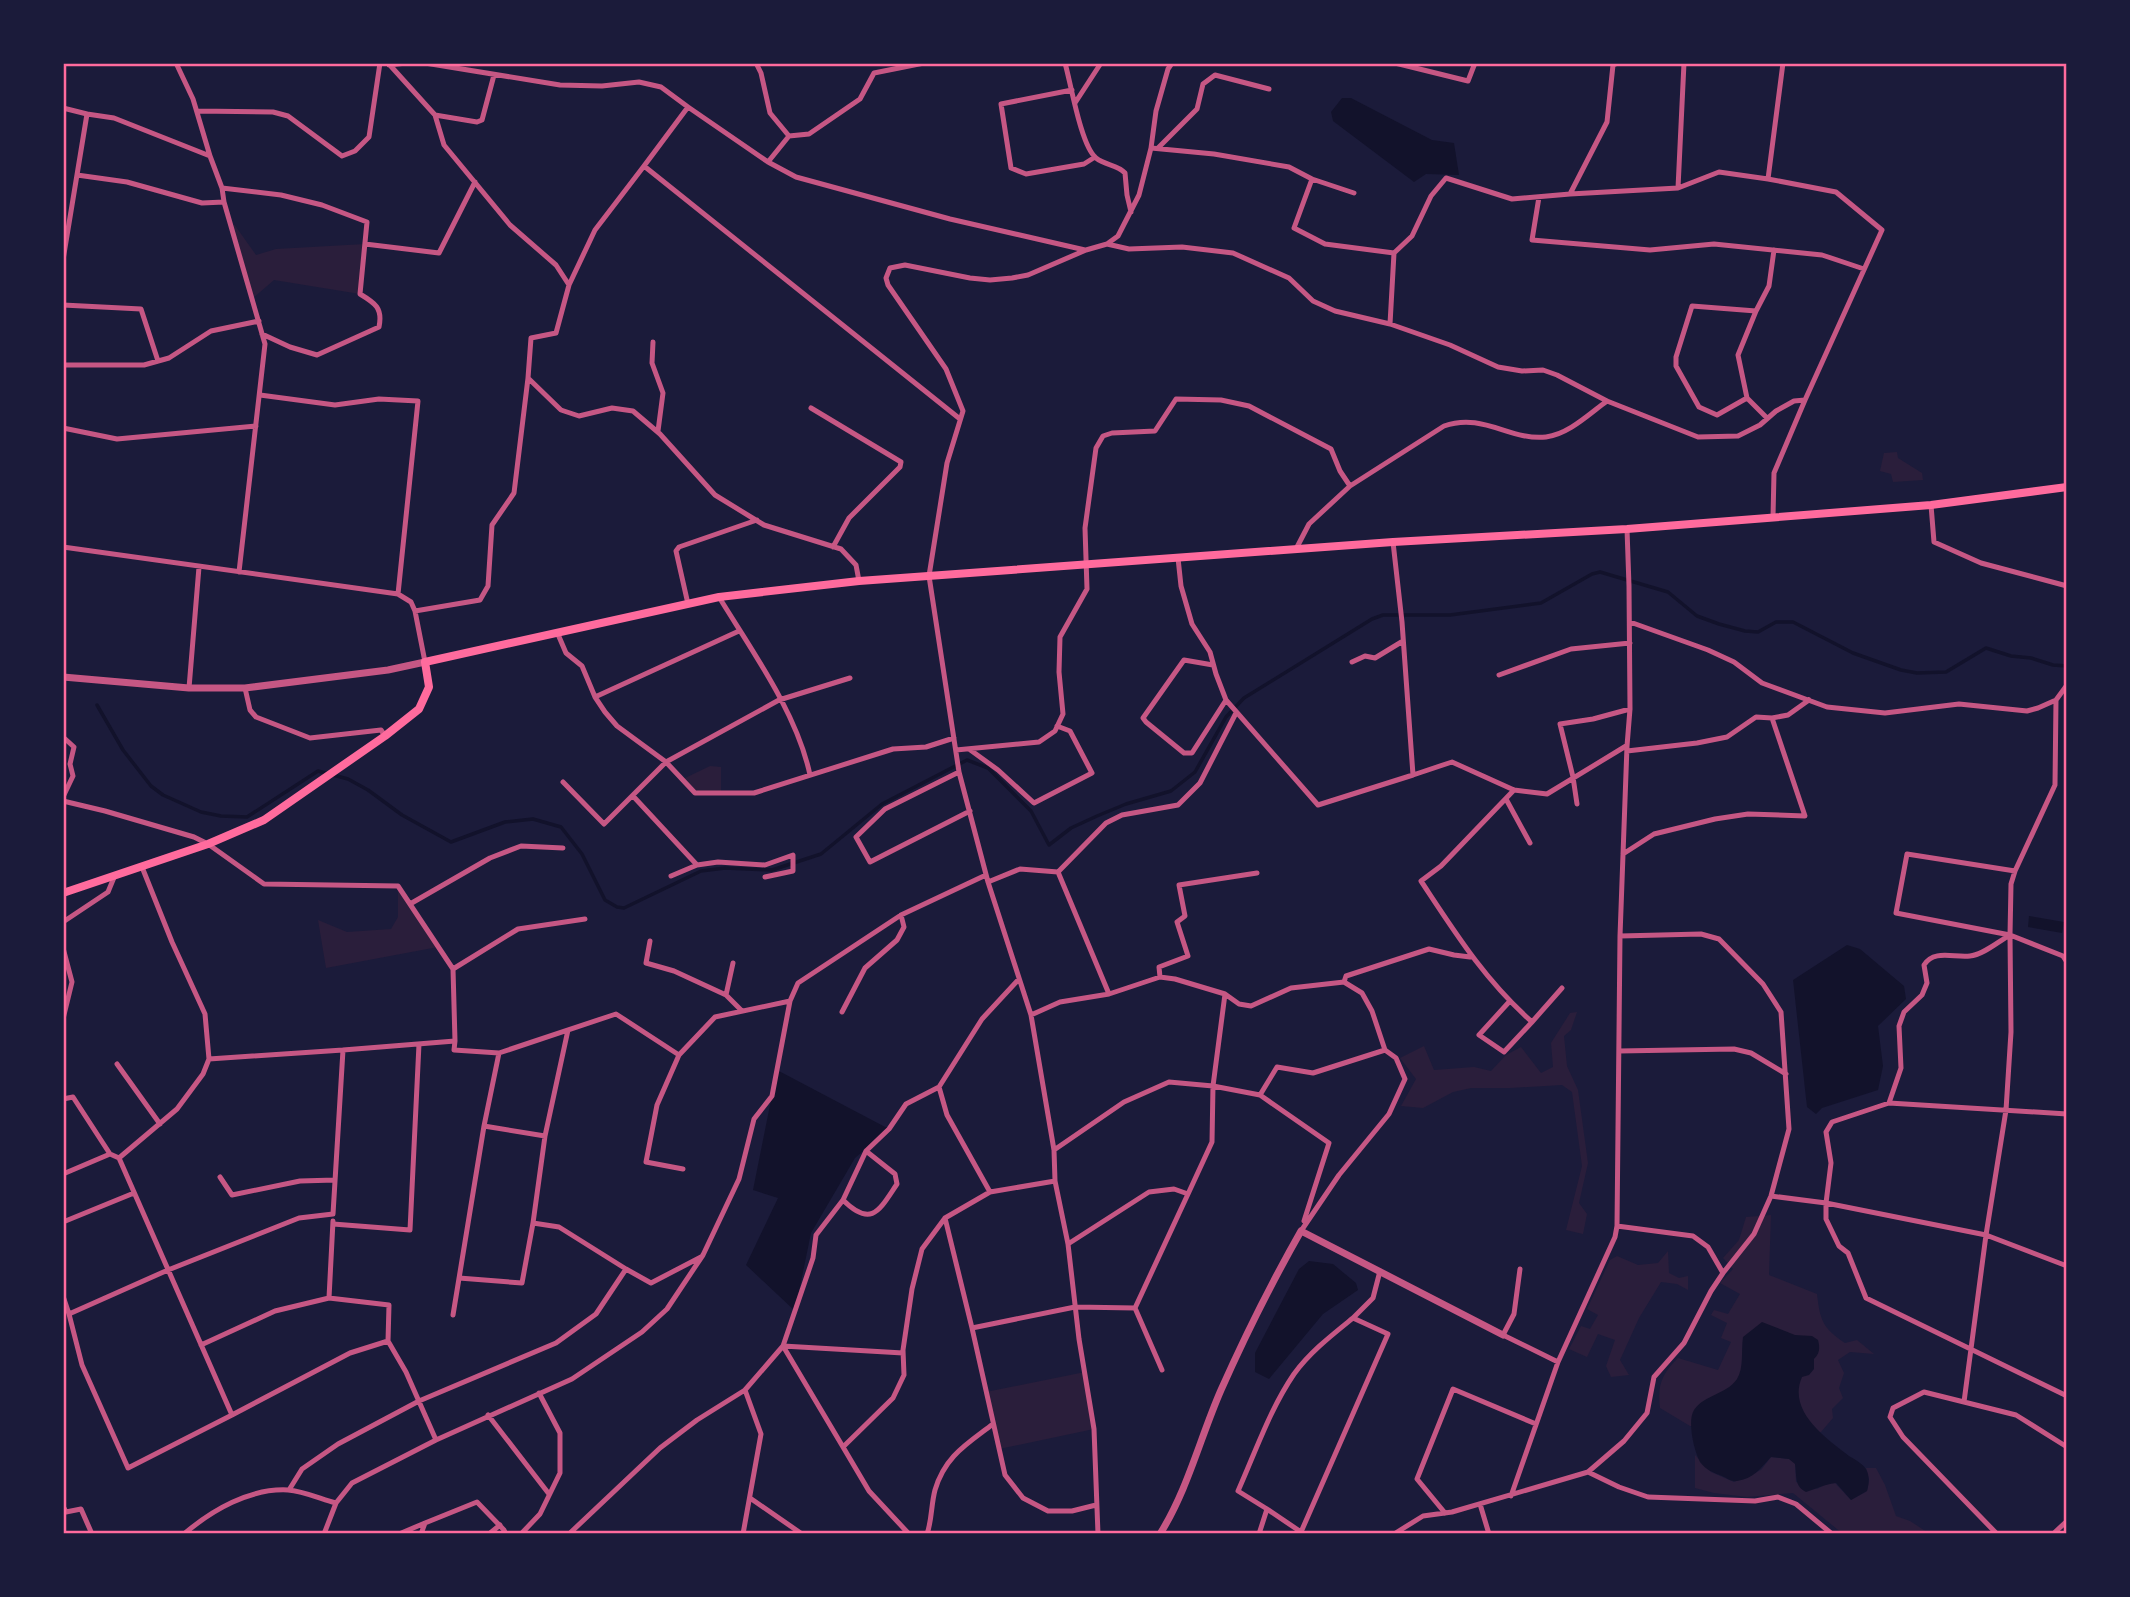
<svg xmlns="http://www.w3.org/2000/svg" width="2130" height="1597" font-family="Lato,sans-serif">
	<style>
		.green { fill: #2a1e3b }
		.water { fill: #12122b }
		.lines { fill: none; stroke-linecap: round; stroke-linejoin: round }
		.stream { stroke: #12122b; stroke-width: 3.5 }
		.minor { stroke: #c65784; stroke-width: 5 }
		.tertiary { stroke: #c65784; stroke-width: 7 }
		.secondary { stroke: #ff6b9d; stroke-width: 8 }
		.neatline { fill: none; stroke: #ff6b9d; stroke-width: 2.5 }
	</style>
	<rect width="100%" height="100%" fill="#1b1b3a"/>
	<!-- green -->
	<path class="green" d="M234,224L256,255L276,249L365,244L360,294L274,280L252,299L232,230Z
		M1897,452L1898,458L1922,473L1923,480L1893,482L1891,474L1880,471L1884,453Z
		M710,766L721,767V794L695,793L681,780Z
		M398,886L438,947L326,968L318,920L347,932L391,929L398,917Z
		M1577,1012L1571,1030L1564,1036L1567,1066L1578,1090L1588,1163L1579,1203L1587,1214L1583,1234L1566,1230L1582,1166L1572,1092L1562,1085L1510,1088H1471L1453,1092L1423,1108L1401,1106L1416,1079L1400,1058L1424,1046L1434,1070L1474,1067L1491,1071L1506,1055L1521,1047L1541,1073L1553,1067L1551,1043L1570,1013Z
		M1771,1215L1769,1275L1817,1294C1820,1319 1822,1328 1845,1343L1857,1340L1874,1354L1850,1352L1838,1360L1844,1373L1839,1388L1843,1398L1832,1409L1833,1418L1821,1432L1690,1426L1660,1408C1657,1385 1662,1374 1678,1358L1718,1370L1731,1342L1721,1338L1727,1323L1711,1315L1714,1310L1728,1314L1740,1294L1720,1283L1733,1269L1723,1258L1739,1240L1746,1217Z
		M1668,1251L1669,1273L1679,1278L1688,1276V1290L1677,1284L1661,1282L1639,1318L1620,1360L1629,1375L1611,1377L1606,1366L1615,1340L1598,1334L1587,1357L1569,1349L1581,1326L1590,1329L1598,1315L1587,1309L1610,1260L1617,1256L1638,1265L1658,1263Z
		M1085,1372L1094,1429L999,1449L986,1392Z
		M1695,1455L1711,1472L1734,1482L1761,1470L1771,1457L1789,1459L1795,1463L1796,1482L1817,1489L1826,1484L1835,1483L1851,1500L1867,1491L1869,1480L1866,1468H1876L1885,1485L1896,1516L1910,1521L1930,1534H1843L1793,1493L1747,1497L1714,1493L1695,1488Z"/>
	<!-- water -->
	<path class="water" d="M1342,98H1351L1432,140L1454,143L1459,175L1426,174L1414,182L1333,121L1331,112Z
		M2029,916L2064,922L2062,933L2028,927Z
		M1847,945L1860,949L1904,986L1906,999L1878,1026L1883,1066L1878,1090L1822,1108L1816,1114L1807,1107L1793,980Z
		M777,1070L889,1129L855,1158L811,1233L795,1311L746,1265L778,1198L753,1190Z
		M1309,1261L1333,1264L1356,1283L1358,1290L1323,1314L1269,1379L1255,1372V1353L1299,1269Z
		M1762,1322L1795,1335L1812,1336L1818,1340C1820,1348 1820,1353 1814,1359V1369L1809,1375L1802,1377C1787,1411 1826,1438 1849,1456C1854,1459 1863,1464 1866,1469C1870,1476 1869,1484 1867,1491L1851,1500L1836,1483C1825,1484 1816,1489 1806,1492C1794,1486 1797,1476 1795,1464L1789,1459L1771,1457C1761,1468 1753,1479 1737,1481C1731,1482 1727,1478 1722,1476C1714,1473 1706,1470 1700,1462C1694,1451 1687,1421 1694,1410C1705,1394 1726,1395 1737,1379C1744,1368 1741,1351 1743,1337Z"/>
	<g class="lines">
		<!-- stream -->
		<path class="stream" d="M97,705L123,750L151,786L163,795L201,812L221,816L247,817L318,771L348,779L368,790L402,815L451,842L505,822L533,819L561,827L582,854L605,900L617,907L624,908L701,871L725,868L772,870L821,854L882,804L967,760L988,768L1031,811L1049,845L1071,828L1097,816L1126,804L1171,791L1195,772L1226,717L1244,698L1372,619L1383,615H1450L1541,603L1592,574L1600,572L1668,592L1697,616L1719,624L1745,631L1758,632L1776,622H1793L1853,653L1901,670L1917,673L1946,672L1986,648L2011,656L2031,658L2053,665L2067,666"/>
		<!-- minor -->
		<path class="minor" d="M176,63L193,99L210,156
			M388,63L435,115L444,145L510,225L556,265L569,285L556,333L531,338L528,378L561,410L579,416L612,408L633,411L660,434L715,495L764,525L841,549L856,565L859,581
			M425,63L560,85L602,86L639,82L661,87L688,107
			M756,63L761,73L770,113L789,136
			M1065,63C1071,84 1081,146 1096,158C1106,166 1117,164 1125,173L1127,195L1131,212
			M1395,63L1468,81L1475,63
			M1618,63L1613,65L1607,122L1570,194L1678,188L1719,172L1768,179
			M389,65L406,63
			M1072,90L1001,104L1011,168L1026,174L1084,164L1095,157
			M1075,103L1101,63
			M63,108L87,114L63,260
			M197,111L273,112L288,116L342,156L355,151L369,137L380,63
			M87,114L114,118L210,156L222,188L224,202L265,344L239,572
			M435,115L477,122L482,120L494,75
			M1151,148L1214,154L1289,167L1312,179L1294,228L1325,244L1394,253
			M1158,148L1197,109L1203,84L1215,75L1269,89
			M768,162L789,136L809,134L860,99L874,73L924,63
			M644,166L688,107L768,162L796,177L950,219L1085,250
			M77,175L127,182L202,203L224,202
			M1312,179L1354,193
			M222,188L281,195L322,205L367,222L360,294C375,303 383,308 379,327L317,355L290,347L262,334
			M1678,188L1684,63
			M1539,197L1532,240L1650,250L1714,244L1822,255L1864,269
			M365,244L439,253L475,182
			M1107,244L1129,249L1182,247L1233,253L1289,278L1313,301L1335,311L1390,324L1394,253L1412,236L1431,196L1446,178L1512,199L1570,194
			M569,285L595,230L644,166L960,419
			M63,305L141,309L158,361
			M1756,311L1769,286L1774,250
			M1390,324L1450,345L1498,367L1522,371L1543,370L1557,375L1607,401
			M653,342L652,363L663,393L658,431
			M63,365H144L169,358L211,331L259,321
			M260,395L335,405L379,399L418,401L398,594
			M1747,398L1738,355L1756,311L1692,306L1676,357V366L1699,407L1717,415L1747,398L1767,418
			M811,408L901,462L900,467L849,518L833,547
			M63,428L117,439L256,426
			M1931,505L1934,542L1981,563L2067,586
			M1773,517L1774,473L1805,400
			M63,547L398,594L411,602L415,611L425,662
			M1296,549L1309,524L1350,486L1444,426C1483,412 1510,441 1546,437C1569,434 1589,414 1607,401L1698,437L1738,436L1760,425L1776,411L1794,401L1805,400L1882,230L1836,192L1768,179L1783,63
			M1178,558L1181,586L1192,624L1210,652L1216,674L1226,700L1318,805L1413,775L1402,622L1393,542
			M719,597C752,651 797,713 810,775
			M688,604L676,551L679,547L757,520
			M415,611L480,600L488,586L492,525L514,493L528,378
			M1630,622L1708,650L1734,662L1762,683L1827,707L1885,713L1959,704L2027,711L2038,708L2056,700
			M557,632L566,653L582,666L595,697L605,712L617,726L666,762L695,793H754L893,749L926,747L954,738
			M1352,662L1365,656L1375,658L1403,641
			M1213,665L1184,660L1143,718L1146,722L1184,753H1192L1226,700
			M1499,675L1571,649L1630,643
			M2067,685L2056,700L2055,785L2015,871L2011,884L2010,935C1999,941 1983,955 1970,956C1954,958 1934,949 1924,965L1927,983L1922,995L1904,1012L1899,1026L1901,1068L1889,1103L1832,1122L1826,1132L1831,1163L1826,1203V1219L1839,1246L1848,1253L1866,1298L2067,1396
			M189,688L199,567
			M245,688L250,710L256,717L310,738L381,730L385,736
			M595,697L739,631
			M1772,718L1788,715L1809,700
			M63,737L74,747L70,764L73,776L63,797
			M969,749L998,770L1034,803L1092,773L1070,731L1057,726
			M956,750L1039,742L1055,731L1063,714L1059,672L1060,637L1087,589L1085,528L1096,448L1103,436L1112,433L1155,431L1176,399L1221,400L1249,406L1331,449L1340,471L1350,486
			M959,772L885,809L856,837L870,862L970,811
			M1413,775L1452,762L1514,790L1547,794L1626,746
			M563,782L604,824L666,762L779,700L850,678
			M1514,790L1441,866L1421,881C1456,934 1484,979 1532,1022L1562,988
			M633,796L697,865L718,862L765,865L793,855V871L765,877
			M1506,799L1530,843
			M63,801L105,811L194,837L208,844L264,884L398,886L453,969
			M1577,804L1573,777L1560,724L1593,719L1630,709
			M1623,854L1654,834L1715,819L1748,814L1805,816L1772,718L1756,717L1727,737L1697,743L1627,751
			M142,867L172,942L205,1014L209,1059L203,1074L177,1109L119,1158L232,1415L350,1353L388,1341L406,1372L436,1440L352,1483L336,1503L324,1534
			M1058,872L1106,823L1122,815L1178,805L1200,783L1236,713
			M671,876L697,865
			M988,882L1020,869L1058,872L1109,994
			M410,904L490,858L521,846L563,848
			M63,922L108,892L115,875
			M2010,935L1896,913L1907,854L2015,871
			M1620,936L1701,934L1719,939L1763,984L1781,1012L1789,1129L1771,1196L1754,1234L1723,1273
			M650,941L646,963L674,971L726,995
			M63,948L72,982L63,1019
			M2067,962L2063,956L2010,935L2011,1032L2006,1110L1986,1235L2067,1266
			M733,963L726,995L742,1011
			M1160,977L1159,967L1188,956L1177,922L1185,916L1179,885L1257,873
			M1344,982L1346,976L1429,949L1454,955L1470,957
			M1509,1002L1479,1035L1504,1052L1532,1022
			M842,1012L865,968L897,940L904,927L901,915
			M1031,1015L1060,1002L1109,994L1160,977L1175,979L1225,994L1239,1004L1251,1006L1291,988L1344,982L1362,993L1372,1011L1385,1050L1396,1058L1405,1079L1389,1114L1339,1175L1301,1231
			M455,1041L454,1050L499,1053L616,1014L679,1055L715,1017L790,1001
			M1619,1051L1734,1049L1751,1053L1786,1074
			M679,1055L657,1105L646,1162L683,1169
			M209,1059L343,1050
			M117,1064L160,1124
			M939,1087L947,1115L990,1192
			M1260,1095L1277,1067L1313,1073L1385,1050
			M63,1099L73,1097L110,1154
			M1889,1103L2067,1114
			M484,1126L545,1136
			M1054,1150L1124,1102L1169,1082L1213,1086L1260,1095L1329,1143L1304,1221
			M63,1174L110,1154L119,1158
			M220,1177L232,1195L300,1181L335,1180
			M1055,1181L990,1192L945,1218L972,1328L1075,1307L1135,1308
			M1188,1194L1212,1142L1213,1086L1225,994
			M1771,1196L1826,1203L1986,1235L1964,1402L2016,1415L2067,1447
			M843,1200C872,1229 880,1209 897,1184L895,1174L866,1151
			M63,1222L134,1193
			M533,1223L559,1227L626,1269
			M333,1224L410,1230L419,1044
			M1068,1244L1149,1192L1174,1189L1188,1194L1135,1308L1162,1370
			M1520,1269L1514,1314L1503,1335L1558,1362
			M459,1278L522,1283L533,1223L545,1136L568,1030
			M63,1296L69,1314
			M329,1298L389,1305L388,1341
			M453,1315L484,1126L499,1053
			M972,1328L1005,1475L1023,1498L1048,1511H1072L1096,1505
			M201,1345L275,1311L329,1298L333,1221
			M1964,1402L1924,1392L1893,1408L1890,1417L1903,1437L1997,1534
			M232,1415L128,1468L82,1365L69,1314L168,1270L299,1218L333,1214L343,1050L455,1041L453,969L518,929L585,919
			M488,1415L549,1494
			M436,1440L572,1379L642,1332L667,1309L703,1255L739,1179L754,1119L772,1096L790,1001L798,983L901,915L986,875
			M843,1447L783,1346L903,1353
			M1588,1472L1624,1441L1647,1413L1654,1377L1684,1343L1711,1291L1723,1273L1708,1247L1693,1236L1617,1226
			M289,1490L302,1469L338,1444L419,1401L556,1343L596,1314L626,1269L651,1283L701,1257
			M1511,1496L1558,1362L1615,1237L1617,1226L1620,936L1627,746L1630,709L1629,586L1627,529
			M750,1498L802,1534
			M1480,1504L1489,1534
			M63,1506L66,1512L81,1509L92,1534
			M1267,1509L1238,1491C1255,1453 1270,1409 1294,1374C1310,1352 1332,1335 1353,1318
			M1445,1513L1417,1479L1453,1389L1536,1424
			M184,1534C212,1510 250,1488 288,1490C303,1491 321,1499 336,1503
			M399,1534L425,1523
			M421,1534L425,1523L477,1502L504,1530L506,1534
			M489,1534L500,1525
			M521,1534L540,1514L560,1473V1433L539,1393
			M569,1534L660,1448L697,1420L745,1390
			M743,1534L761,1434L745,1390L783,1346L813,1258L816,1235L843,1200L866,1151L889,1129L906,1104L939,1087L982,1019L1019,979
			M909,1534L869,1491L843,1447L893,1398L904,1375L903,1350L912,1289L922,1249L945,1218
			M927,1534C932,1520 931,1505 935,1490C945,1456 967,1444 993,1424
			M1098,1534L1094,1429L1079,1339L1068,1244L1055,1181L1054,1150L1031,1015L988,882L959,772L929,576L947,463L963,411L946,369L888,285L886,278L890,268L905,265L970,278L990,280L1012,278L1028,275L1086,250L1107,244L1118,236L1139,195L1151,148L1156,111L1168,69L1172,63
			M1259,1534L1267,1509L1301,1532
			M1304,1534L1301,1532L1388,1334L1353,1318L1373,1298L1380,1271
			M1394,1534L1423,1516L1452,1512L1588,1472L1619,1487L1648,1497L1755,1501L1778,1497L1796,1504L1832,1534
			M2053,1534L2067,1521"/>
		<!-- tertiary -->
		<path class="tertiary" d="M63,677L189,688H245L388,670L425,662
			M1160,1534C1188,1489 1200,1438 1221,1390C1245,1336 1272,1282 1301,1231L1503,1335"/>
		<!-- secondary -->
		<path class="secondary" d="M63,893L208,844L264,820L385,736L419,709L429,687L425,662L719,597L859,581L1393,542L1627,529L1931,505L2067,487"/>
	</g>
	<!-- border -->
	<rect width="2130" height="1597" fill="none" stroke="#1b1b3a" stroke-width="130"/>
	<rect x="65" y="65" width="2000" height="1467" class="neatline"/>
</svg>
